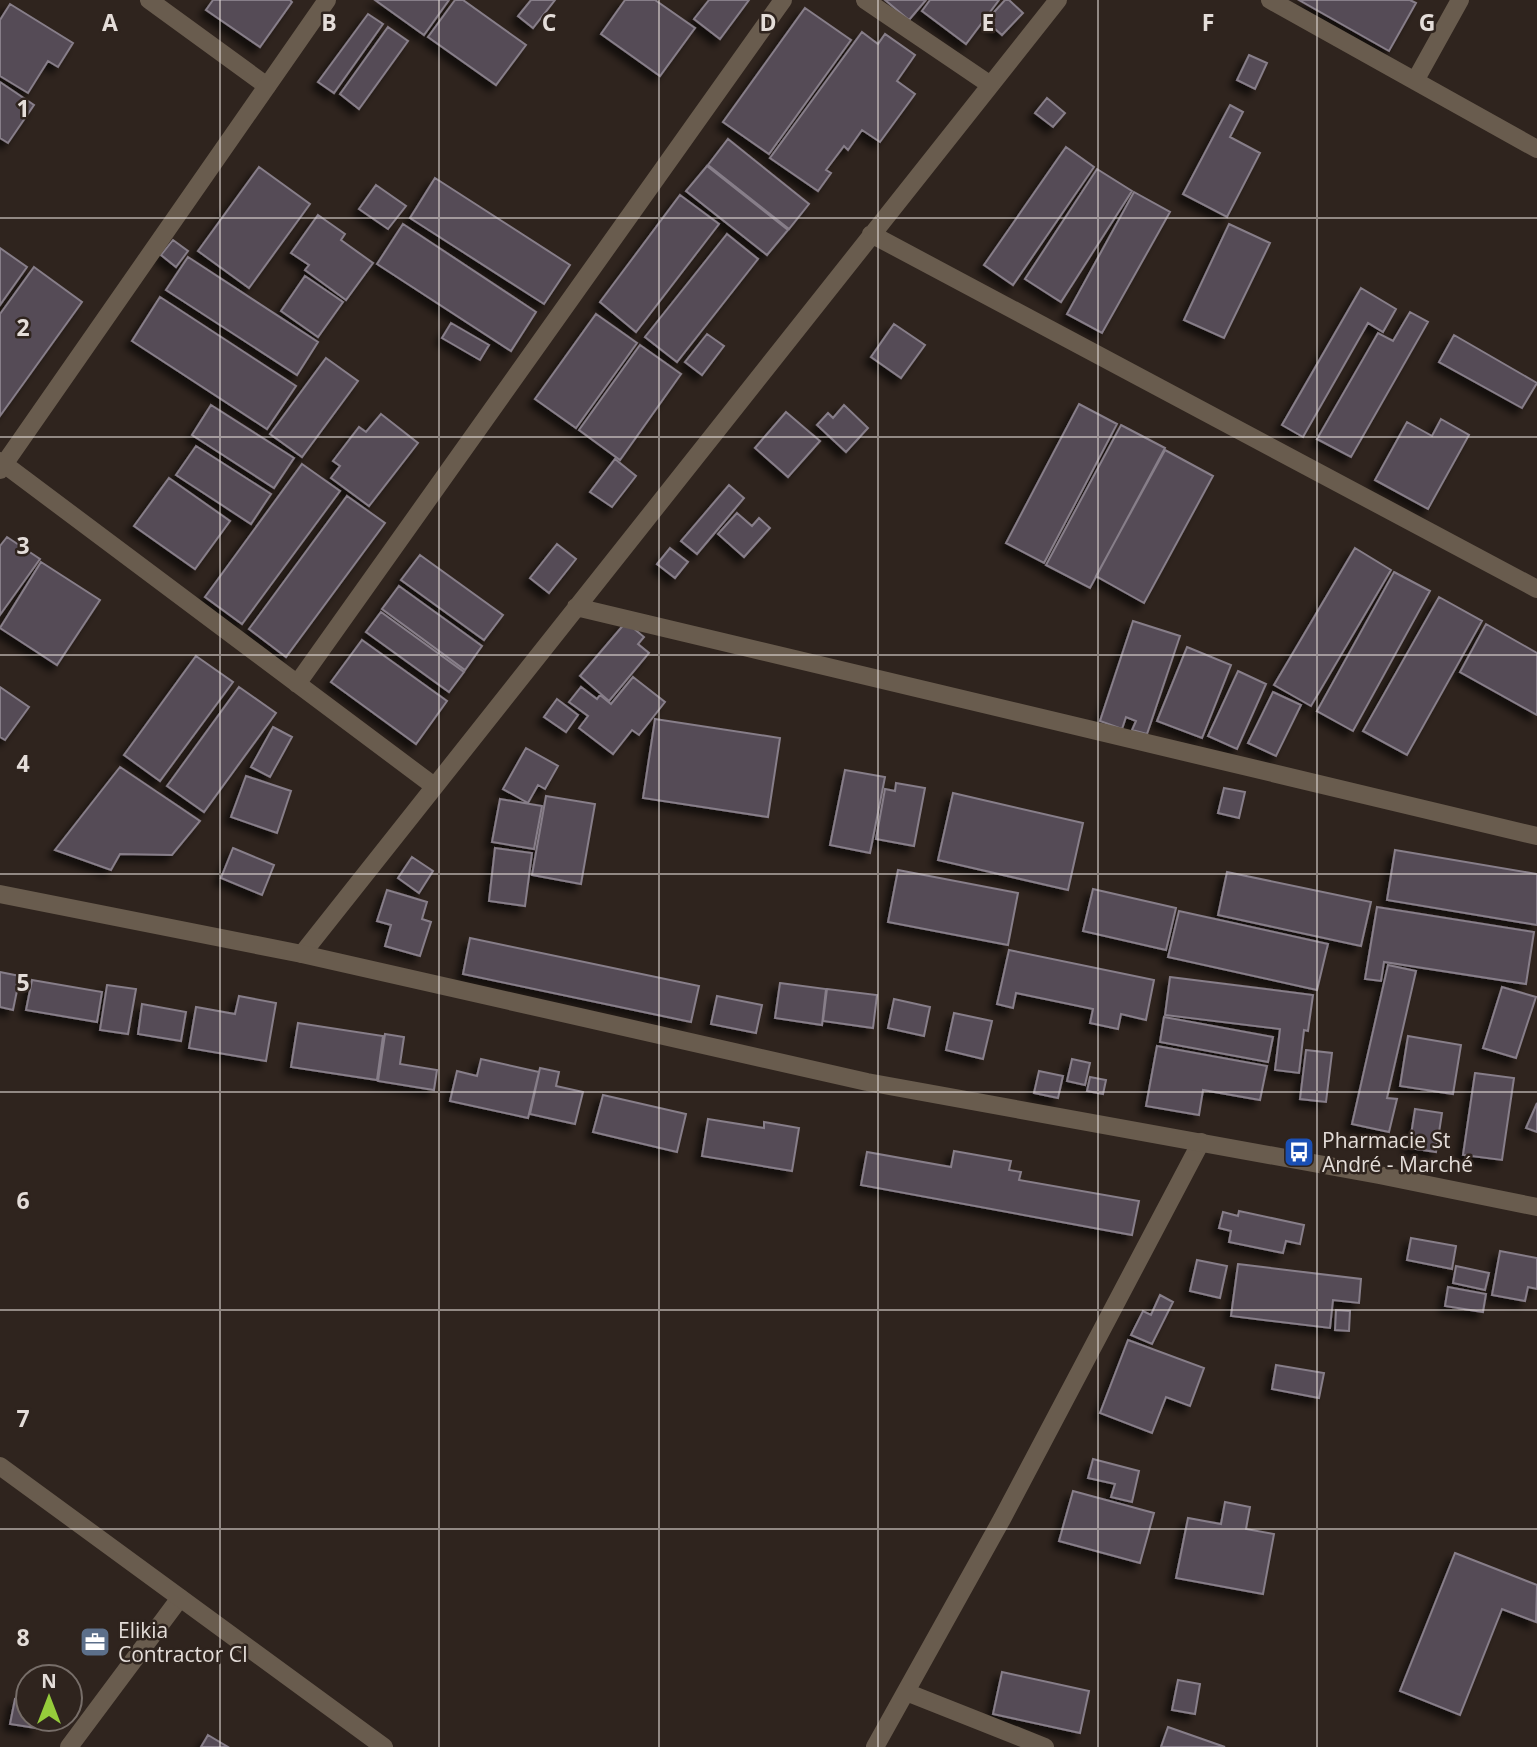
<svg xmlns="http://www.w3.org/2000/svg" width="1537" height="1747" font-family="'Open Sans',sans-serif">
	<style>
		.building { fill: #554c57; stroke: #877e89; stroke-width: 2; filter: url(#shadow) }
		.lines { fill: none; stroke-linecap: round; stroke-linejoin: round }
		.service { stroke: #695c4e; stroke-width: 18 }
		.minor { stroke: #695c4e; stroke-width: 18 }
		.tertiary { stroke: #695c4e; stroke-width: 18 }
		.grid { fill: none; stroke: #e4ddd9; stroke-width: 2; stroke-opacity: 0.55 }
		.labels { text-anchor: middle; dominant-baseline: central; stroke-width: 5; stroke-linejoin: round; paint-order: stroke }
		.poi-label { font-size: 21px; fill: #e4ddd9; stroke: #2f241e; text-anchor: start }
		.grid-label { font-size: 23px; text-anchor: middle; font-weight: bold; fill: #e4ddd9; stroke: #2f241e; stroke-width: 5; stroke-linejoin: round; paint-order: stroke }
	</style>
	<defs>
		<filter id="shadow"><feDropShadow dx="-6" dy="6" stdDeviation="3.5" flood-color="#0009"/></filter>
	</defs>
	<rect width="100%" height="100%" fill="#2f241e"/>
	<!-- building -->
	<path class="building" d="M213,0H290L292,2L260,47L206,10Z
		M375,0H449L424,35Z
		M455,0H463L526,45L496,85L428,37Z
		M531,0H555L533,28L518,16Z
		M625,0H655L695,28L660,76L601,34Z
		M709,0H749L720,39L694,19Z
		M885,0H926L909,20Z
		M930,0H999L966,44L922,11Z
		M1005,0H1009L1023,13L1002,35L986,21Z
		M1299,0H1410L1416,3L1389,51Z
		M10,4L73,43L58,67L48,61L28,93L0,76V20Z
		M805,8L851,40L769,154L723,122Z
		M368,14L383,24L334,93L318,82Z
		M388,27L408,41L359,109L340,94Z
		M862,32L878,44L885,34L915,55L897,81L915,94L880,142L862,130L848,150L844,146L826,170L831,173L818,191L770,158Z
		M1249,55L1267,63L1255,89L1237,80Z
		M0,82L34,105L8,143L0,138Z
		M1047,98L1065,113L1053,127L1035,113Z
		M1230,105L1243,112L1230,137L1260,153L1227,217L1183,194Z
		M728,139L809,204L789,229L708,165Z
		M1066,147L1094,167L1013,285L984,265Z
		M707,166L788,230L767,255L686,191Z
		M259,167L310,204L249,288L198,251Z
		M1097,169L1132,191L1061,302L1025,279Z
		M435,178L570,265L544,304L410,218Z
		M376,185L406,206L388,229L359,209Z
		M1134,192L1170,212L1102,333L1067,314Z
		M680,195L719,224L636,332L600,302Z
		M318,215L345,234L341,240L373,263L346,300L305,270L309,265L291,253Z
		M403,224L536,312L511,351L377,264Z
		M1229,224L1270,243L1224,338L1184,320Z
		M727,234L758,259L677,362L645,337Z
		M173,240L188,251L176,267L161,255Z
		M0,248L27,267L0,305Z
		M188,257L318,342L297,375L166,290Z
		M34,267L82,302L0,416V314Z
		M305,276L343,302L318,337L281,311Z
		M1361,288L1396,309L1383,332L1368,323L1303,437L1282,425Z
		M160,297L296,386L267,429L132,341Z
		M1410,312L1428,322L1351,457L1317,439L1378,333L1393,341Z
		M596,314L637,343L576,428L535,399Z
		M451,323L489,345L480,360L442,338Z
		M894,324L925,345L901,378L871,357Z
		M707,334L724,346L702,375L685,362Z
		M1454,335L1537,383L1522,408L1439,362Z
		M640,345L681,374L620,460L579,430Z
		M326,358L358,381L302,457L270,434Z
		M1079,404L1117,424L1044,563L1006,543Z
		M211,405L294,458L274,488L192,435Z
		M844,405L868,428L846,452L817,425L828,413L833,418Z
		M786,412L820,441L788,477L755,448Z
		M381,414L418,443L369,506L331,478L340,466L333,461L359,427L366,432Z
		M1441,419L1469,435L1428,509L1375,480L1407,422L1432,436Z
		M1121,425L1165,448L1090,588L1046,565Z
		M196,446L271,494L251,524L176,475Z
		M1165,450L1213,476L1144,603L1096,576Z
		M615,459L636,476L612,507L590,492Z
		M302,464L340,491L242,624L205,597Z
		M169,478L230,521L195,569L134,526Z
		M729,485L744,498L697,554L681,541Z
		M347,496L385,523L286,657L249,629Z
		M737,513L752,526L759,518L770,528L744,557L718,534Z
		M7,537L40,559L0,615V546Z
		M557,544L576,559L549,593L530,578Z
		M670,548L688,562L675,578L657,564Z
		M1355,548L1391,570L1311,706L1274,685Z
		M420,555L503,615L484,640L401,580Z
		M41,562L100,600L57,665L0,628Z
		M1394,572L1430,591L1353,731L1317,711Z
		M399,586L482,646L465,670L382,609Z
		M1439,597L1482,621L1407,755L1363,731Z
		M381,612L464,672L449,692L366,632Z
		M1133,621L1180,636L1147,734L1132,730L1136,721L1126,717L1122,729L1100,721Z
		M626,622L644,637L638,644L649,653L609,701L580,676Z
		M1486,624L1537,653V715L1460,672Z
		M362,640L447,701L416,744L331,682Z
		M1187,647L1231,665L1202,738L1157,721Z
		M196,656L233,682L160,781L124,755Z
		M1238,671L1266,684L1237,749L1208,736Z
		M633,677L665,702L639,735L632,730L613,754L579,728L588,716L569,702L581,687L597,699L600,695L611,704Z
		M0,687L29,707L5,740L0,737Z
		M239,687L276,713L204,812L167,786Z
		M1273,692L1301,705L1276,756L1248,743Z
		M557,699L578,715L566,732L544,717Z
		M655,719L780,738L768,817L643,798Z
		M273,727L292,737L270,777L251,767Z
		M526,748L558,766L545,789L538,785L528,803L503,789Z
		M120,767L200,821L172,855L120,854L111,870L55,850Z
		M845,770L885,777L870,853L830,845Z
		M246,776L291,791L277,833L231,817Z
		M896,783L925,788L914,846L876,839L885,789L895,791Z
		M1224,788L1245,792L1239,818L1218,813Z
		M953,793L1083,823L1068,890L938,860Z
		M546,796L595,804L581,884L532,875Z
		M500,799L542,806L534,849L492,842Z
		M233,848L274,865L262,895L221,878Z
		M495,848L532,853L525,906L489,901Z
		M1395,850L1537,874V925L1387,900Z
		M412,857L433,871L419,893L398,878Z
		M898,870L1018,893L1008,945L888,922Z
		M1227,872L1371,902L1361,946L1218,915Z
		M1093,889L1176,908L1166,950L1083,931Z
		M387,890L427,902L422,919L431,922L420,956L385,946L391,925L377,921Z
		M1377,907L1534,932L1526,984L1384,962L1381,981L1365,979Z
		M1179,911L1328,944L1317,990L1168,957Z
		M470,938L699,986L691,1022L463,974Z
		M1009,950L1154,980L1146,1020L1121,1014L1118,1029L1090,1023L1093,1009L1016,993L1013,1008L997,1004Z
		M1388,965L1416,971L1387,1098L1397,1099L1389,1132L1352,1124Z
		M0,972L20,976L13,1010L0,1007Z
		M1170,977L1313,995L1308,1031L1304,1030L1299,1073L1275,1070L1280,1029L1165,1015Z
		M32,980L102,992L97,1022L26,1010Z
		M780,983L826,989L822,1025L775,1018Z
		M107,985L136,989L128,1034L100,1030Z
		M1502,987L1536,997L1516,1058L1483,1048Z
		M827,989L877,995L873,1028L823,1021Z
		M239,996L276,1003L266,1061L189,1048L196,1007L235,1014Z
		M717,996L762,1005L756,1033L711,1024Z
		M894,999L930,1007L924,1036L888,1028Z
		M142,1004L186,1012L181,1041L138,1034Z
		M954,1013L992,1021L983,1059L946,1050Z
		M1164,1017L1273,1037L1268,1062L1160,1042Z
		M298,1023L383,1036L377,1080L291,1067Z
		M385,1034L404,1037L400,1064L437,1070L434,1090L378,1081Z
		M1408,1036L1461,1045L1453,1094L1400,1086Z
		M1157,1046L1267,1066L1260,1100L1203,1090L1199,1115L1146,1106Z
		M1306,1050L1332,1053L1326,1102L1300,1099Z
		M481,1059L539,1072L528,1118L450,1101L457,1071L477,1076Z
		M1072,1059L1090,1063L1085,1085L1067,1081Z
		M540,1068L559,1072L556,1086L583,1092L575,1124L530,1114Z
		M1039,1071L1063,1076L1058,1098L1034,1093Z
		M1475,1073L1514,1078L1502,1160L1463,1155Z
		M1090,1077L1106,1080L1103,1094L1087,1091Z
		M603,1095L686,1114L677,1152L593,1132Z
		M1537,1103V1132L1526,1128Z
		M1415,1109L1442,1113L1436,1152L1409,1148Z
		M708,1119L764,1128V1122L799,1128L792,1171L702,1156Z
		M954,1151L1011,1161L1009,1170L1021,1172L1019,1180L1139,1201L1132,1235L861,1185L867,1152L951,1167Z
		M1239,1211L1304,1225L1300,1244L1286,1241L1283,1253L1229,1242L1231,1231L1219,1228L1223,1212L1238,1216Z
		M1411,1238L1456,1246L1452,1269L1407,1260Z
		M1500,1251L1537,1258V1289L1528,1287L1525,1301L1492,1295Z
		M1197,1260L1227,1266L1220,1298L1190,1291Z
		M1238,1264L1361,1279L1359,1303L1333,1300L1330,1328L1231,1316Z
		M1456,1266L1489,1273L1485,1290L1453,1283Z
		M1448,1287L1486,1294L1483,1312L1445,1306Z
		M1160,1295L1173,1302L1152,1344L1131,1335L1143,1311L1151,1315Z
		M1336,1310L1350,1311L1349,1331L1335,1330Z
		M1128,1340L1204,1368L1190,1406L1166,1397L1152,1433L1100,1413Z
		M1276,1365L1324,1373L1319,1398L1272,1389Z
		M1093,1459L1139,1471L1132,1502L1111,1497L1115,1484L1088,1478Z
		M1073,1491L1154,1513L1140,1563L1059,1541Z
		M1225,1502L1250,1507L1246,1529L1274,1534L1263,1594L1176,1578L1188,1518L1221,1524Z
		M1455,1553L1537,1585L1536,1622L1502,1609L1460,1715L1400,1691Z
		M1002,1672L1089,1691L1080,1733L993,1714Z
		M1178,1680L1200,1684L1195,1714L1172,1710Z
		M15,1699L28,1701V1719H37L36,1728L10,1724Z
		M1168,1727L1225,1747H1161Z
		M208,1735L228,1747H201Z"/>
	<g class="lines">
		<!-- service -->
		<path class="service" d="M149,0L267,86"/>
		<!-- minor -->
		<path class="minor" d="M865,0L989,84
			M1270,0L1537,149
			M1415,81L1460,0
			M871,234L1537,589
			M0,461L434,786
			M0,470L327,0
			M576,607L1537,836
			M297,684L783,0
			M302,954L1058,0
			M906,1692L1045,1747
			M69,1747L180,1598
			M875,1747L1002,1519L1201,1142"/>
		<!-- tertiary -->
		<path class="tertiary" d="M0,894L302,954L867,1082L1379,1175L1537,1207
			M0,1466L384,1747"/>
	</g>
	<!-- grid -->
	<path class="grid" d="M220,0V1747M439,0V1747M659,0V1747M878,0V1747M1098,0V1747M1317,0V1747M0,218H1537M0,437H1537M0,655H1537M0,874H1537M0,1092H1537M0,1310H1537M0,1529H1537"/>
	<!-- icons -->
	<defs>
		<g id="bus-square" transform="scale(1.575)"><rect x="-9" y="-9" width="18" height="18" rx="4" fill="#1a4fb4" stroke="#2f241e"/><path d="M-5-6H5V4H4V6H2V4H-2V6H-4V4H-5ZM-3.5-4V0h7V-4ZM-3.5 1.2v1.5H-2V1.2ZM2 1.2v1.5H3.5V1.2Z" fill="#fff"/></g>
		<g id="office-square" transform="scale(1.575)"><rect x="-9" y="-9" width="18" height="18" rx="4" fill="#5c6f8a" stroke="#2f241e"/><path d="M-6-3h4V-5.5h4V-3h4V5H-6ZM-1-4.5V-3h2v-1.5ZM-6 0V1H6V0Z" fill="#fff"/></g>
	</defs>
	<g fill-rule="evenodd">
		<use href="#bus-square" x="1299" y="1152"/>
		<use href="#office-square" x="95" y="1642"/>
	</g>
	<g class="labels">
		<!-- poi labels -->
		<g class="poi-label">
			<text x="1322" y="1140">Pharmacie St<tspan x="1322" dy="24">André - Marché</tspan></text>
			<text x="118" y="1630">Elikia<tspan x="118" dy="24">Contractor CI</tspan></text>
		</g>
	</g>
	<g class="grid-label">
		<text x="110" y="31">A</text>
		<text x="329" y="31">B</text>
		<text x="549" y="31">C</text>
		<text x="768" y="31">D</text>
		<text x="988" y="31">E</text>
		<text x="1208" y="31">F</text>
		<text x="1427" y="31">G</text>
		<text x="23" y="117">1</text>
		<text x="23" y="336">2</text>
		<text x="23" y="554">3</text>
		<text x="23" y="772">4</text>
		<text x="23" y="991">5</text>
		<text x="23" y="1209">6</text>
		<text x="23" y="1427">7</text>
		<text x="23" y="1646">8</text>
	</g>
	<!-- north arrow -->
	<g transform="translate(49 1698)"><circle r="33" fill="#2f241e" stroke="#776e69" stroke-width="2"/>
	<path d="M0-5L12 26L0 18L-12 26Z" fill="#95cc3b"/>
	<text y="-10" font-size="19" font-weight="bold" text-anchor="middle" fill="#e4ddd9">N</text>
	</g>
</svg>
